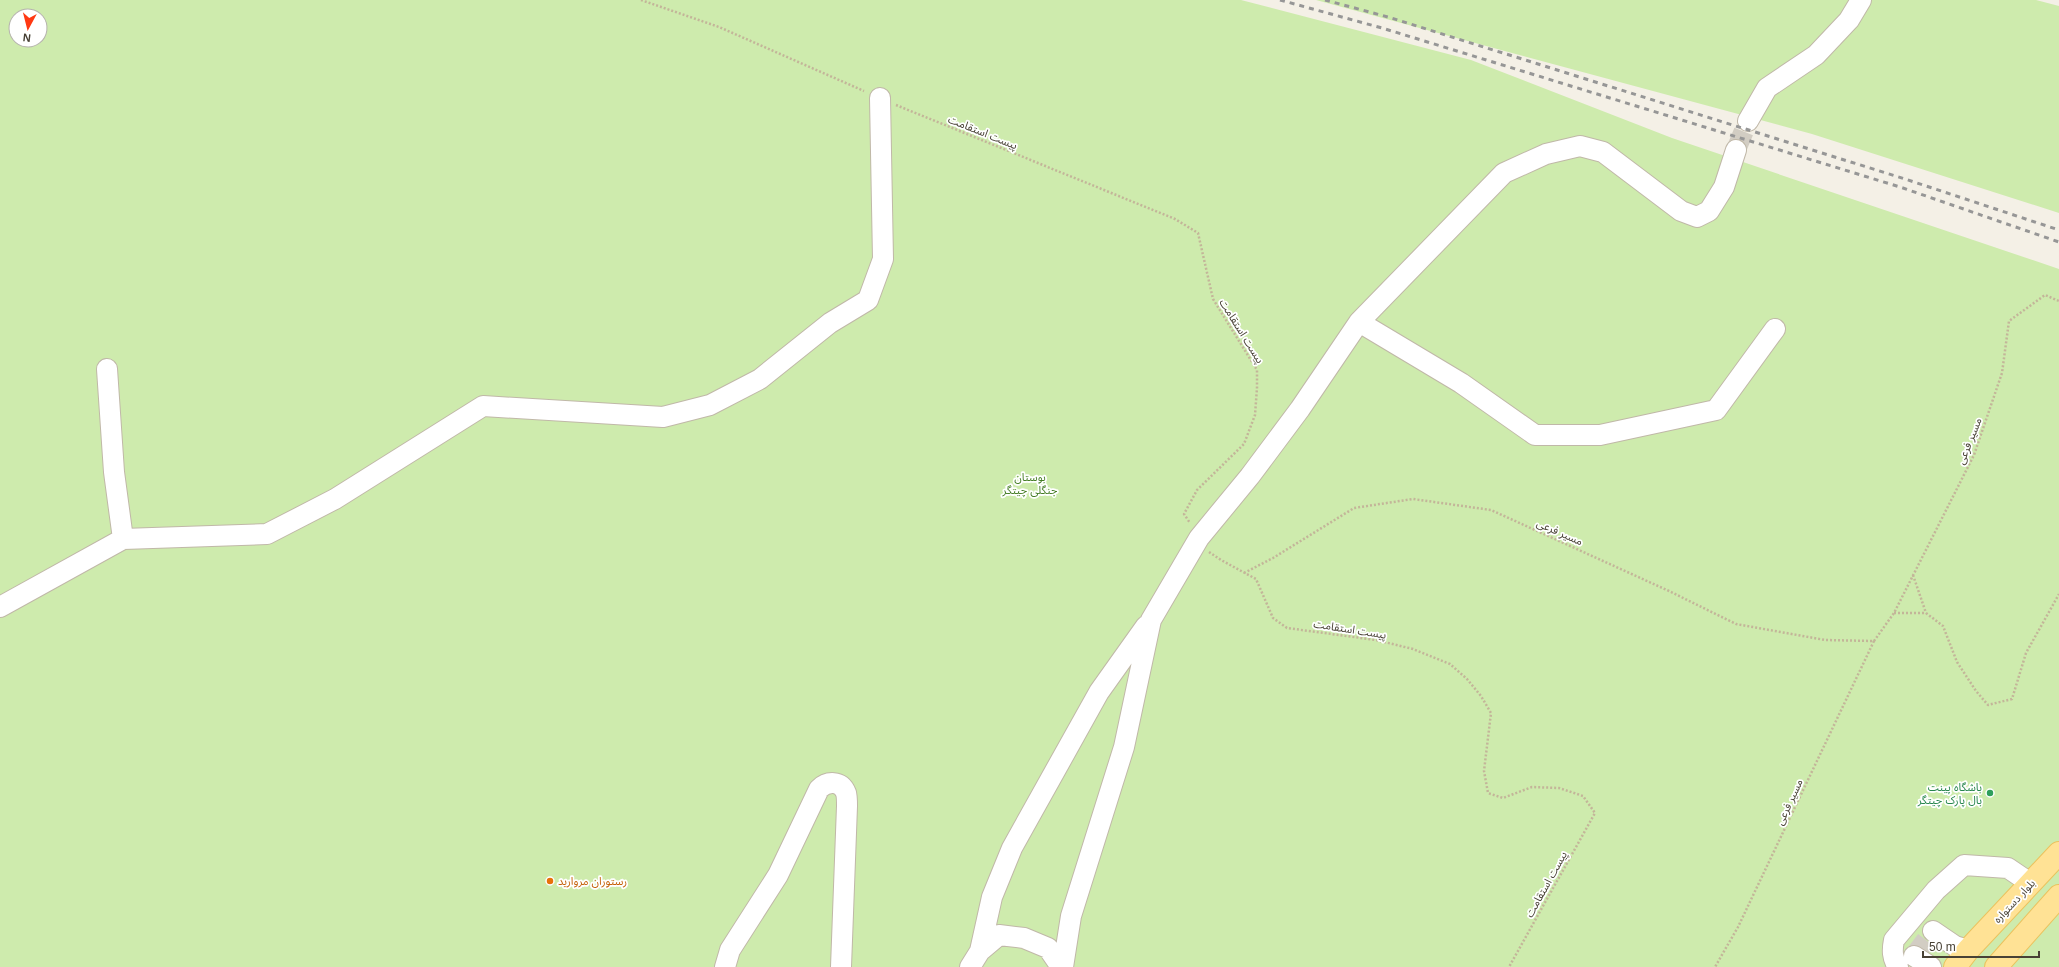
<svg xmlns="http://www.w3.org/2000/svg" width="2059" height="967" font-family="Helvetica,'Noto Sans Arabic',sans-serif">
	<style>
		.green { fill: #ceebad; fill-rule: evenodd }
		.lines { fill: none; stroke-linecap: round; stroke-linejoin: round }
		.minor-tunnel { stroke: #d2cdc3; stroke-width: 20; stroke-dasharray: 20 10; stroke-linecap: butt }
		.minor-casing { stroke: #c0b8a8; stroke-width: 22 }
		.major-casing { stroke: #ebc25e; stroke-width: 24 }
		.path { stroke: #c3b599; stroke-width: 2.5; stroke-dasharray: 2 2; stroke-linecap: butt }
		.minor { stroke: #fff; stroke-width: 20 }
		.major { stroke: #ffe295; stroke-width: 22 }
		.rail { stroke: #969696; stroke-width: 3; stroke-dasharray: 5 5; stroke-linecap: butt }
		.leisure-dot { fill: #2e9e5b; stroke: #fff; stroke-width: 1.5 }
		.food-dot { fill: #e8710a; stroke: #fff; stroke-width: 1.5 }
		.labels { text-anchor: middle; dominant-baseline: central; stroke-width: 3.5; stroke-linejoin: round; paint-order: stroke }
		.street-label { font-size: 11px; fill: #484135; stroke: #fff }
		.park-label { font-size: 11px; fill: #457d25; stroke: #fff }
		.leisure-label { font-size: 11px; fill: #27864d; stroke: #fff; text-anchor: end }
		.food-label { font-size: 11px; fill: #c56008; stroke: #fff; text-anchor: start }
	</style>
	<rect width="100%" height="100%" fill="#f4f0e6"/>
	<!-- green -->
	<path class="green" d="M0,0H1241L1471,60L1672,138L2059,269V967H0ZM16,16H40V40H16Z
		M1316,0H2036L2059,6V213L1812,134Z"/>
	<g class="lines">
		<!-- minor-tunnel -->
		<path class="minor-tunnel" d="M1736,150L1748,121
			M1914,956L1933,931"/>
		<!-- minor casing -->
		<g class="minor-casing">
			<path id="minor" d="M1748,121L1767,88L1816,55L1849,20L1861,0
				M1359,322L1461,383L1535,435H1600L1716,410L1775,329
				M107,369L114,472L123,539
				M0,607L123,539L267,534L335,499L483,406L663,417L710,405L760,379L830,323L868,300L883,259L880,98
				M1933,931L1955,946L1968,950
				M980,951L999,935L1024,938L1048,948L1061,967
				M1914,956L1931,967
				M725,967L730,950L778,875L819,789C827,781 841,780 846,793C847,796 847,802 847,806L841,967
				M970,967L980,951L992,897L1012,848L1099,692L1146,626
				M1063,967L1071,916L1124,747L1151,620L1199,538L1250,476L1300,409L1359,322L1504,173L1546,154L1580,146L1603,152L1681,211L1697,217L1709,211L1724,187L1736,150
				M1898,967C1892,958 1892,950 1894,940L1936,890L1964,865L2008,868L2030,883"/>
		</g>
		<!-- major casing -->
		<g class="major-casing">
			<path id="major" d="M1955,967L1968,950L2059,853
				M1996,967L2059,896"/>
		</g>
		<!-- path -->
		<path class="path" d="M641,0L719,27L864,91
			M896,105L1175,219L1198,233L1213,299L1257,370V388L1255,415L1244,444L1197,490L1184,514L1190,523
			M1209,552L1221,560L1256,579L1273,618L1287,628L1376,640L1413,649L1450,664L1467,679L1481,696L1491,713L1484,771L1488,793L1503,798L1532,787L1559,788L1583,796L1595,813L1509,967
			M1244,573L1273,558L1354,508L1413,499L1491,510L1669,591L1736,624L1825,640L1874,641L1738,927L1715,967
			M1913,575L1926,613
			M1894,613H1926L1943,626L1957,662L1976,691L1988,705L2012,699L2026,653L2059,594
			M1874,641L1894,613L1974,455L2002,373L2009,321L2045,295L2059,301"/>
		<!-- minor -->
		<use href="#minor" class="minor"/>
		<!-- major -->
		<use href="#major" class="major"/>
		<!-- rail -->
		<path class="rail" d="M1280,0L1382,28L1900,187L2059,242
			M1325,0L1388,17L1905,179L2059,230"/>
	</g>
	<!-- markers -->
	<circle class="leisure-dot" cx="1990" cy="793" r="4"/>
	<circle class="food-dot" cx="550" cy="881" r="4"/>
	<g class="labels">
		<!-- street labels -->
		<g class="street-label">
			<text transform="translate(983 132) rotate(22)">پیست استقامت</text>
			<text transform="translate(1242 331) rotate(58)">پیست استقامت</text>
			<text transform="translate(1969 441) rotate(-68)">مسیر فرعی</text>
			<text transform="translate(1560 532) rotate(24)">مسیر فرعی</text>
			<text transform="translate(1350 629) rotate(9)">پیست استقامت</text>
			<text transform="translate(1789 802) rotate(-65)">مسیر فرعی</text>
			<text transform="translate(1546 884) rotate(-61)">پیست استقامت</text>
			<text transform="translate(2014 901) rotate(-47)">بلوار دستواره</text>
		</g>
		<!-- park labels -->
		<g class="park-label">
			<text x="1030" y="477">بوستان<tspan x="1030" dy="13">جنگلی چیتگر</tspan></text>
		</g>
		<!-- leisure labels -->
		<g class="leisure-label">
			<text x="1982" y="787">باشگاه پینت<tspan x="1982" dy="13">بال پارک چیتگر</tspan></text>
		</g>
		<!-- food labels -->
		<g class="food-label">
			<text x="558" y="881">رستوران مروارید</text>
		</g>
	</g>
	<!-- north arrow -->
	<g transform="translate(28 28) rotate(187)"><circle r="19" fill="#ffffff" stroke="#b6b3ae"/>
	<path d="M0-3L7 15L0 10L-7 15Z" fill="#ff3913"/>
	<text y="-6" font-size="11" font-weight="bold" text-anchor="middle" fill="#484135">N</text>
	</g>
	<!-- scale -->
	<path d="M1923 951v6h116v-6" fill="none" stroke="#484135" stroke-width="2"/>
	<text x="1929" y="951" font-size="12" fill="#484135" stroke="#ffffff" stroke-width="3" paint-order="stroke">50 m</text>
</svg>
